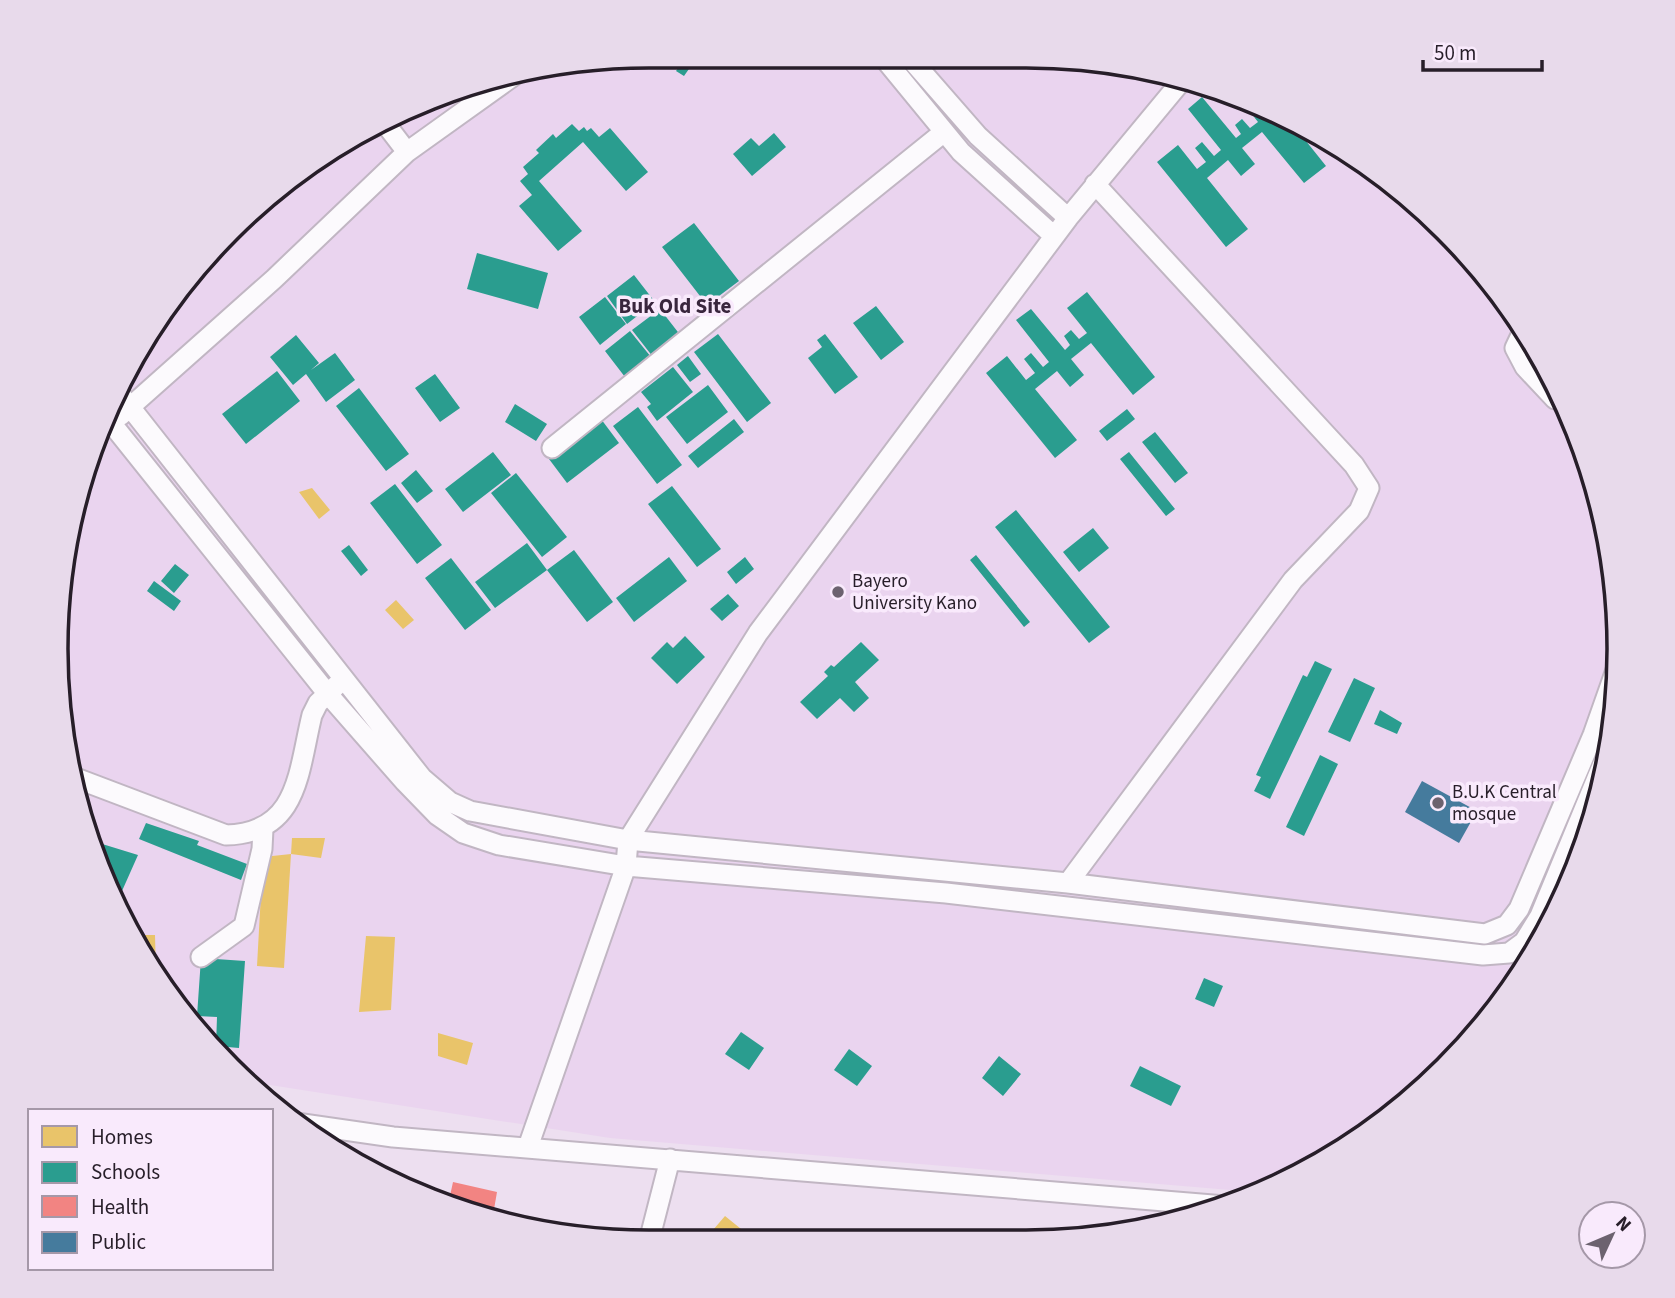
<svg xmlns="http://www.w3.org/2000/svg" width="1675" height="1298" font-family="'Source Sans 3',sans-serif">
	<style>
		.built { fill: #ead4ef }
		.homes { fill: #e9c46a }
		.schools { fill: #2a9d8f }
		.health { fill: #f28482 }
		.public { fill: #457b9d }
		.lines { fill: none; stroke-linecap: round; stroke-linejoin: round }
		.minor-casing { stroke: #c1b6c3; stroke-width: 23 }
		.minor { stroke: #fcfafd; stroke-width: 19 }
		.poi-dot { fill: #6c626f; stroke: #f9eafc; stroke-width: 2.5 }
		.labels { text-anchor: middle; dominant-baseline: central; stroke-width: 7; stroke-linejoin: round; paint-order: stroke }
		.poi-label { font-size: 19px; fill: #271e29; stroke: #f9eafc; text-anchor: start }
		.neighbourhood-label { font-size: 21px; font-weight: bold; fill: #39263d; stroke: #f9eafc }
		.rim { fill: none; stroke: #271e29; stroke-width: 3.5 }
	</style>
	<rect width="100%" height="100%" fill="#eddff0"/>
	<!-- built -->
	<path class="built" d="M649,56L1064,57L1180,76L1289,117L1387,178L1519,320L1574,422L1608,534L1619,649L1608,765L1574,876L1519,979L1445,1069L1355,1142L1254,1192L610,1138L245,1081L230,1069L156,978L76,803L56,649L76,496L135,353L229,230L352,136L495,76Z"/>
	<!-- homes -->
	<path class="homes" d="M312,488L330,510L319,519L299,492Z
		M396,600L414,620L403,629L385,610Z
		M292,838H325L321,858L291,854Z
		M291,854L284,968L257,966L263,857Z
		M136,935H155L156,974H154Z
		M366,936L395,937L391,1010L359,1012Z
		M438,1033L473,1043L467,1065L438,1056Z
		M725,1216L751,1237H707Z"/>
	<!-- schools -->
	<path class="schools" d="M687,56H698L684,76L676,71Z
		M1202,97L1236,138L1241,134L1235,125L1242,119L1250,128L1258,122L1240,99L1286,116L1326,166L1304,183L1262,132L1242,148L1255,164L1241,176L1228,160L1207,178L1248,229L1226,247L1157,162L1178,145L1197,169L1206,162L1195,148L1202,142L1214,156L1221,150L1188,109Z
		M572,124L579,131L584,127L587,131L591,128L599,137L610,128L648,172L626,191L583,142L539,181L582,231L558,251L519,206L532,195L520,181L528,174L523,167L539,153L536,150L553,134L556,138Z
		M774,133L786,147L752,176L733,154L751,138L759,146Z
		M694,223L739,281L707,305L662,247Z
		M477,253L548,273L538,309L467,289Z
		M634,275L655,302L627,324L607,296Z
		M1087,292L1155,377L1133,395L1091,343L1071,359L1084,375L1070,387L1057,371L1035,389L1077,440L1055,458L986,373L1007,356L1026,380L1035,373L1024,359L1031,353L1043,367L1049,362L1016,320L1031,309L1065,350L1070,345L1064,336L1071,330L1079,339L1087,333L1067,308Z
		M605,297L626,324L600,345L579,317Z
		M876,306L904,342L881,360L853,323Z
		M660,309L681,336L653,357L632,330Z
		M630,331L651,357L625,377L605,351Z
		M718,334L771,403L747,422L694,352Z
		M825,334L858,377L835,394L808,358L822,347L817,340Z
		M296,335L319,363L311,370L335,353L355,380L326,402L306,374L293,385L270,357Z
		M688,356L701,374L690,382L677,365Z
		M673,367L693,392L657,421L647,407L651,404L641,392Z
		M277,371L300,401L246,444L222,414Z
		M435,374L460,408L440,422L415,388Z
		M708,385L728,412L687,444L666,417Z
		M359,388L409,454L386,471L336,406Z
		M515,404L547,424L536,441L505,422Z
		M638,407L682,465L657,484L613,426Z
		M1127,409L1135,419L1107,441L1099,431Z
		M601,419L619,443L567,483L549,459Z
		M734,419L744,432L698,468L688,456Z
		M1155,432L1188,473L1175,483L1142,442Z
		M493,452L511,475L463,512L445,489Z
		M1129,452L1175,509L1166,516L1120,459Z
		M416,470L433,491L417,503L401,483Z
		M516,473L567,537L542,557L491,493Z
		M395,484L442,545L417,564L370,503Z
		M672,486L721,549L697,567L648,504Z
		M1016,510L1110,627L1089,643L995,527Z
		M1093,528L1109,548L1079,572L1063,552Z
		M527,543L547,570L495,608L475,582Z
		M349,545L368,570L361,576L341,551Z
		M574,550L613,602L587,622L547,570Z
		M976,555L1030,622L1024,627L970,560Z
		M669,557L687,581L634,622L616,598Z
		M745,557L754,569L736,584L727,572Z
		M451,558L491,610L465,630L425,578Z
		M175,564L189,575L174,593L161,581Z
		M154,581L181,601L174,611L147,591Z
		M728,594L739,606L722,621L710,609Z
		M685,636L705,657L677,684L651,658L667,642L673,648Z
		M861,642L879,660L855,682L869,698L854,712L840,698L817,719L800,702L828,676L824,672L831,665L834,667Z
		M1315,661L1332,669L1270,799L1254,791L1261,777L1256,775L1303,675L1307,677Z
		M1354,678L1375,688L1350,742L1328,732Z
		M1380,710L1402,723L1397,734L1374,724Z
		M1320,755L1338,764L1304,836L1286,827Z
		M146,823L199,841L197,845L247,864L241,880L139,839Z
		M99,843L138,855L122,891L115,889L97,848Z
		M201,958L245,961L239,1048L216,1046L217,1017L197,1016Z
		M1204,978L1223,986L1214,1007L1195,999Z
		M741,1032L764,1048L749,1070L725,1054Z
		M849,1049L872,1066L857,1086L834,1070Z
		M999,1056L1021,1074L1003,1096L982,1078Z
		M1140,1066L1181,1086L1171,1106L1130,1086Z"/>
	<!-- health -->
	<path class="health" d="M453,1182L497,1192L493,1215L448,1205Z"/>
	<!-- public -->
	<path class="public" d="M1422,781L1477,811L1459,843L1405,812Z"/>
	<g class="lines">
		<!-- minor casing -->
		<g class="minor-casing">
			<path id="minor" d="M883,57L961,152L1054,236
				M909,57L978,136L1068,218
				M371,128L384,122L407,152
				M1524,329L1515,348L1525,367L1555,399
				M119,393L422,778L450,802L470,811L628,840L1068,883L1485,934L1507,925L1519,909L1593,735L1617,667
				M120,416L274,279L407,152L516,74
				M108,419L327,693L405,782L437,815L463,833L499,845L626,866L946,893L1483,955L1509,953L1524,942L1540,916L1609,749
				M552,448L944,132
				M73,777L226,835C299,833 298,772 312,715L318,703L337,685
				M1068,883L1293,580L1359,511L1369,488L1354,465L1095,184
				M201,957L244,926L262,849L263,829
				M1523,971L1524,942
				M296,1123L393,1137L1225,1206
				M528,1147L626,866L628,840L758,633L1068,218L1184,78
				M650,1237L670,1159"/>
		</g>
		<!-- minor -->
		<use href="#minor" class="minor"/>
	</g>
	<!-- markers -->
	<g class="poi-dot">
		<circle cx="838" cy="592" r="7"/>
		<circle cx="1438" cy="803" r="7"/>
	</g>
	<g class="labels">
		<!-- poi labels -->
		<g class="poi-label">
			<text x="852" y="581">Bayero<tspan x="852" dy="22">University Kano</tspan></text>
			<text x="1452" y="792">B.U.K Central<tspan x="1452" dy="22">mosque</tspan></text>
		</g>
		<!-- neighbourhood labels -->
		<g class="neighbourhood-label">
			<text x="675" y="306">Buk Old Site</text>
		</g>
	</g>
	<!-- crop -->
	<path d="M0 0H1675V1298H0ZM649 68H1026A581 581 0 0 1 1607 649V649A581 581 0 0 1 1026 1230H649A581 581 0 0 1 68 649V649A581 581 0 0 1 649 68Z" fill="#e8daeb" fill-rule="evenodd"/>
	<path class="rim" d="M649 68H1026A581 581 0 0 1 1607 649V649A581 581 0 0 1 1026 1230H649A581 581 0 0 1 68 649V649A581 581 0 0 1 649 68Z"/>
	<!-- legend -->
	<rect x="28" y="1109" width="245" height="161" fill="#f9eafc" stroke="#a598a8" stroke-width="2"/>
	<rect x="42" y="1126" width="35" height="21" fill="#e9c46a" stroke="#a598a8" stroke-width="2"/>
	<text x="91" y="1144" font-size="21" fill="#271e29">Homes</text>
	<rect x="42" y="1162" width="35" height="21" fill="#2a9d8f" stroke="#a598a8" stroke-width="2"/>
	<text x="91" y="1179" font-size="21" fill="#271e29">Schools</text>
	<rect x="42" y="1196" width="35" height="21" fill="#f28482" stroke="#a598a8" stroke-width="2"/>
	<text x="91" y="1214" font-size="21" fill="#271e29">Health</text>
	<rect x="42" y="1232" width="35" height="21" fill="#457b9d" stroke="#a598a8" stroke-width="2"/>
	<text x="91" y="1249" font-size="21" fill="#271e29">Public</text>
	<!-- north arrow -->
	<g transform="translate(1612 1235) rotate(46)"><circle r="33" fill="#f9eafc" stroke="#a598a8" stroke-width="2"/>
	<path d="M0-5L12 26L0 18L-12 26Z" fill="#6c626f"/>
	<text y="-10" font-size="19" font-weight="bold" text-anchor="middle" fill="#271e29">N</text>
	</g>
	<!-- scale -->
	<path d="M1423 60v10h119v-10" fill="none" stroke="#271e29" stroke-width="3.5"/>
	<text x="1434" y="60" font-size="21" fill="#271e29" stroke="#f9eafc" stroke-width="5" paint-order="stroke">50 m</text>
</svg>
